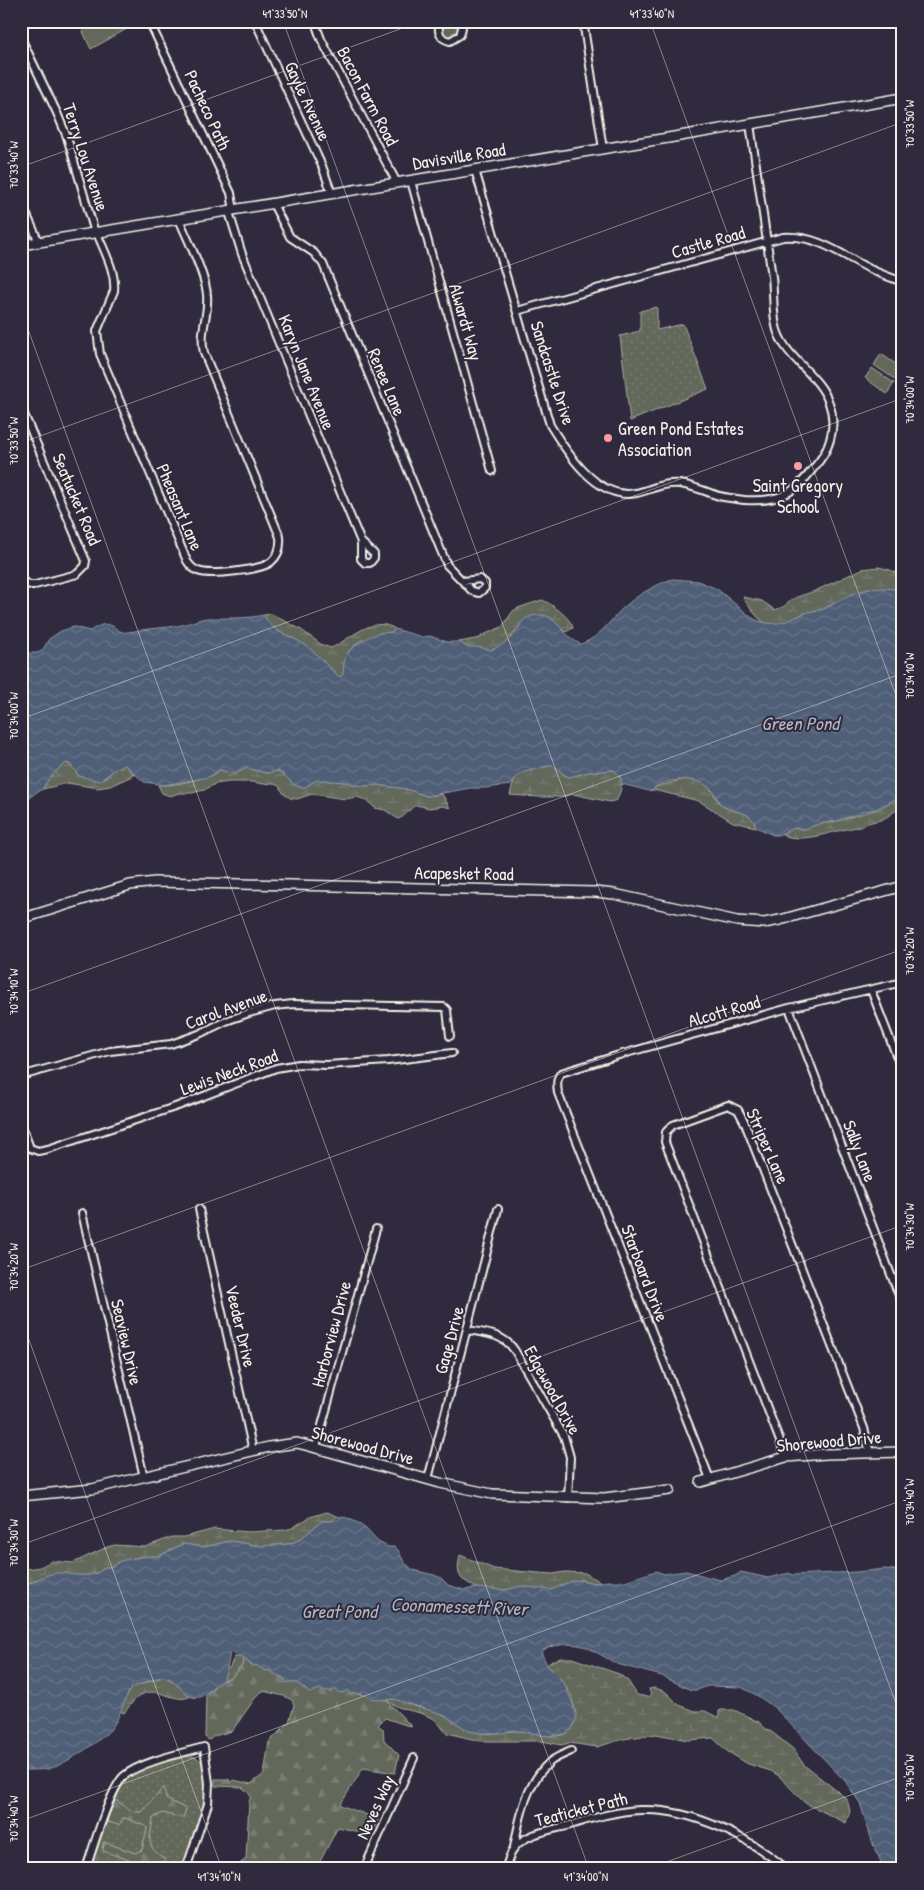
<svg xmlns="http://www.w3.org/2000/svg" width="924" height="1890" font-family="'Patrick Hand',sans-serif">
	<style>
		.grass { fill: url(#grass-dots); stroke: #abaca1 }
		.forest { fill: url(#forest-firs); stroke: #abaca1 }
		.wetland { fill: url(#wetland-marsh); stroke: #abaca1 }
		.park { fill: #62675a; stroke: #abaca1 }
		.water { fill: url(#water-waves); stroke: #9199a5 }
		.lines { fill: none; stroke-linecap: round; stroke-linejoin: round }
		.street-casing { stroke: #f4f1e8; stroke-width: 10 }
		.secondary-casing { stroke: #f4f1e8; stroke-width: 12 }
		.street { stroke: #2f2a3d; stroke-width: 6 }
		.secondary { stroke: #2f2a3d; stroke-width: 9 }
		.ticks { fill: none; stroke: #f4f1e8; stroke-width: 1; stroke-opacity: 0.45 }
		.poi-dot { fill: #ff9aa2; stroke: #2f2a3d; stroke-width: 2 }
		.labels { text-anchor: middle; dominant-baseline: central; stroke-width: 4; stroke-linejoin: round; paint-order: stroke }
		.street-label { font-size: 18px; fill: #f4f1e8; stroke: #2f2a3d }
		.poi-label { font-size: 18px; fill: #f4f1e8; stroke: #2f2a3d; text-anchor: start }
		.water-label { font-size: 19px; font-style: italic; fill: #b2b6bb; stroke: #2f2a3d }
		.neatline { fill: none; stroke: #f4f1e8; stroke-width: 2 }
		.ticks-label { font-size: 12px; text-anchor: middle; fill: #f4f1e8 }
	</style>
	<defs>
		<pattern id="grass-dots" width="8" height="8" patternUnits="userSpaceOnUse" patternTransform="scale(1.25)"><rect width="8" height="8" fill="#62675a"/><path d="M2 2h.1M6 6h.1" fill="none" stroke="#797d72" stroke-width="1.8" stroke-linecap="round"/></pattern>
		<pattern id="forest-firs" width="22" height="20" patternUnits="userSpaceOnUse" patternTransform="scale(1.25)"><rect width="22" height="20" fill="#62675a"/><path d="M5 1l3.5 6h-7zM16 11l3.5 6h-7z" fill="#797d72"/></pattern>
		<pattern id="wetland-marsh" width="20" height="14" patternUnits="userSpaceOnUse" patternTransform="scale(1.25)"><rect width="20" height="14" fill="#62675a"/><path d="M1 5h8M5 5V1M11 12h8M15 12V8" fill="none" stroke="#797d72"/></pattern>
		<pattern id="water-waves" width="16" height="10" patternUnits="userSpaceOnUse" patternTransform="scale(1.25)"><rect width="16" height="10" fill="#4f5e78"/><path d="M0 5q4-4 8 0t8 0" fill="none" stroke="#69768b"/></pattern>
	</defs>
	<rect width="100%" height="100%" fill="#2f2a3d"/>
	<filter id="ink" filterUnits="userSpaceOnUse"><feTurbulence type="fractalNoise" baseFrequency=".02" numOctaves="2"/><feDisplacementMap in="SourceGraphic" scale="10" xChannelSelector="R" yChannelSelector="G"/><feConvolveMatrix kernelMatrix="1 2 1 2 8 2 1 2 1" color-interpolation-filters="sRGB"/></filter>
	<g filter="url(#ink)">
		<!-- grass -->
		<path class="grass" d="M441 29a9 9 0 1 1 18 0a9 9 0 1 1-18 0Z
			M657,307V330L683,324L708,389L630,421L620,336L640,331V311Z
			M234,1657H242L243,1664L232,1677L223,1681L226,1670L230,1667Z
			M188,1756C229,1756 188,1851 182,1869H89L107,1820L108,1823L125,1818L146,1826L147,1829L142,1850L135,1853L104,1842L102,1848L164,1859C144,1845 150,1839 153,1818L163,1813L183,1818L186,1809L166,1799L164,1788L142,1812H133L114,1799C117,1792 120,1784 125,1779C139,1766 170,1760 188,1756Z"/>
		<!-- forest -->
		<path class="forest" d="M242,1657L252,1666L256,1665L272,1671L274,1674L284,1678L286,1682L297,1683L304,1688L348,1690L357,1694L368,1695L372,1698L386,1700L412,1727L385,1718L378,1725L383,1729L384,1740L399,1755L395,1773L363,1768L340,1805L378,1819L371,1835L338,1827L316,1869H233L246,1859L249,1802L251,1796L242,1787L215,1786V1779H229L230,1783L233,1780L251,1784L264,1774L269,1742L289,1722L294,1705L292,1700L284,1696L263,1691L258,1694L232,1731L214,1736L209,1740L205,1737L206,1695L219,1682L232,1677L243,1664Z
			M164,1787L166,1799L186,1809L183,1818L163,1813L153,1818C150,1840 144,1845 165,1859V1862L161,1865L138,1863L103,1851L104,1842L135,1853L142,1850L147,1829L146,1826L125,1818H123L119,1825L108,1822L107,1820L114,1799L133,1812H142Z"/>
		<!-- wetland -->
		<path class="wetland" d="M879,567L890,570L903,576V590C869,585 856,591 827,607C821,611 815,610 808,612C799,615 783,625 773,625C760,625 752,609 745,601L743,597L762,601L775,610L785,606L789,601L797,597L815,591L862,569Z
			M542,600C551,603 572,619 573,628L566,632C558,627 553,617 544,616C519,611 515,645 492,650C489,651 484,649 481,649C472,648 466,648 459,642L481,638V636L502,627L513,611L518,608Z
			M272,614L300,629L322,645L331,648C349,640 373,614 395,629L393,632L380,633L370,639L361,640L355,645L348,652L344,663L343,675L341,677L337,676C327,665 316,654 305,645C290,635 272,633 264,615Z
			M66,763L70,764L79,776L105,778L117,768L125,765L134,775L110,786L98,788L67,783L43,789C45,781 58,768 66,763Z
			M547,765C558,765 559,775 569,777L588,772L614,770C625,780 622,787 617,800L610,802L573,794L562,797H539L510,795C517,764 523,776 547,765Z
			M246,768L267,773L275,771L281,772L294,785L303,788L317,780L332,781L348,782L355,785L364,786L378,785L406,789L427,796L442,794L450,808L443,806L430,808L416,805C409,809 405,817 398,819L385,810L375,808L366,800L357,797L345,799L312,794L297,799L290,798L284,794L279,786L272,783L263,784L252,782H229L215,784L204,790L192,793H179L170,796L162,793L158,785C174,786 207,779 220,770L235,774Z
			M685,779C691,781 698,780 704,783C714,789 716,803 724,807C738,814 751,810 756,827L733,822L699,801L654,790L655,787Z
			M903,786V805C897,810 890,815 883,819C875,822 867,822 860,827C838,828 801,846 782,834L788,830L795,828L802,829L821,823H830L878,809L890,802L901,792Z
			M327,1512L337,1516L332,1521H322L299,1540L289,1544L262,1546L230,1541L204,1547L183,1544L159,1556L139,1557L121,1561L111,1567H105C93,1581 71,1573 55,1574C47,1574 31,1584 21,1586V1570L40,1567L52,1561L73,1563L107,1547L115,1545L145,1547L172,1537H184L215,1529L248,1532L285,1530L292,1528L310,1517Z
			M460,1555L494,1569L539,1573L553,1574L565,1572L585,1573L601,1582L594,1583L581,1580L567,1583L551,1590L518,1587L506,1590H484L476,1588L462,1579L459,1574L458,1567Z
			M561,1658H572L619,1674L628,1681L637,1695L648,1697L651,1695L649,1689L655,1688L666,1692L679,1705L695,1711H705L719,1718V1711L721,1710H734L759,1722L765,1728L773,1733L793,1749L804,1765L847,1799L850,1811L846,1823L805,1803L779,1776L771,1771L748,1764L727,1751L713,1738L688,1740L656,1734L623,1739L597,1747L569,1743L561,1745L542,1741H480L447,1733C441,1729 439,1720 430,1717C414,1709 402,1712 386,1700L394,1699L401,1700C412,1708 428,1708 440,1713C455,1719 464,1731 481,1733C495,1735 508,1730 522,1731C534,1732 544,1737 556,1736C589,1733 573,1691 558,1676C554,1672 550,1670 547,1665L552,1661Z
			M163,1677C175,1679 181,1691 191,1696C175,1705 159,1685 141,1695C134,1699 129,1707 124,1713L120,1711L130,1688Z"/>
		<!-- park -->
		<path class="park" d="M78,21H141L91,49Z
			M881,354L903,369L896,380L874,365Z
			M872,368L894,383L887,394L865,378Z"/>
		<!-- water -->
		<path class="water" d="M672,579L698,581L717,589L751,617C772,630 787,621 808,612C814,610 821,611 826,608C838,602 848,594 861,591C875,587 888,588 903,590V786L901,792L895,799L878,809L864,811L838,821L821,823L805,829L795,828L778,835H773L756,827C751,810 738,814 725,807C718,804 716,794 711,789C698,776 670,778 655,787L654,790L649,791L622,784L620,776L614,770L588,772L569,777C562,775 560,767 552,766C548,765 545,767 541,768C525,773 521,769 511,785L485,788H470L427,796L406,789L378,785L364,786L355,785L348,782L332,781L317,780L303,788L294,785L283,774L278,771L267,773L246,768L235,774L220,770L209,777L164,785L144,782L125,765L117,768L100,781L79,776L70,764L66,763C59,768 45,781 43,789L38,791L21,804V659L30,653H37L42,651L49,639L61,631L74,627L90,631C115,614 113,635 128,632C145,629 161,628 177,626C187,625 197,619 207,618C226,618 245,619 264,615C272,633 290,635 305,645C317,654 327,665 337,675L341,677L343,674C344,669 343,664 345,659C348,647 370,635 381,633C385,632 389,633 393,632L395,629L422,637L430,636L447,642H459L467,647H479L491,650C501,646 512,639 518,629C521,625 521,622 525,619C532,615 545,613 551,618C561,626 569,640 581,644C600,637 608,623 622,609C637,595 653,586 672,579Z
			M337,1516L347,1518L356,1522L366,1529L378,1542L388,1547H394L398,1550L404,1562L413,1570L434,1575L441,1578L448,1585L464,1590L476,1588L506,1590L521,1586L551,1590L572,1581L581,1580L594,1583L608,1581H625L656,1571L664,1574L686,1571L720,1580L735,1576L741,1572L768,1578L790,1573L792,1575L857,1572L885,1569L903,1571V1869H884L873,1844L860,1803L845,1781L775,1708L758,1696L741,1687L708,1686L697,1690H691L662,1676L617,1664L587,1647L578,1645L567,1644L548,1647L541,1652L547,1665L558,1676L565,1685L576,1713V1720L572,1728L567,1733L559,1735L548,1736L513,1730L503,1733H480L469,1731L442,1714L394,1699C387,1700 379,1700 372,1698C365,1695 359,1692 351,1694L348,1690L344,1693L338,1692L337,1690H332L331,1693L329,1690L325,1692L320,1689L309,1693L304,1688L297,1683L286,1682L284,1678L274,1674L272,1671L264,1670L256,1665L253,1666L242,1657L230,1652C229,1658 226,1678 222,1681C220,1683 215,1685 213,1687C209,1690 208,1693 204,1695C186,1706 179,1678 164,1677C154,1677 140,1685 131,1688C123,1701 120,1719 110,1730C100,1741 63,1766 48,1769C39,1770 30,1770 21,1770V1586C31,1584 47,1574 55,1573C71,1573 93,1581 105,1567H111L120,1561L139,1557L159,1556L183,1544L204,1547L230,1541L262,1546L289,1544L299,1540L322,1521H332Z"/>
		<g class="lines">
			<!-- street casing -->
			<g class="street-casing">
				<path id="street" d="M255,21L322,166L332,194
					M318,21L317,28L321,39L397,183
					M441,21C436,31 440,39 450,41L460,35L462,28L461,21
					M583,21L603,149
					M896,21L903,35
					M150,23L231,193L234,211
					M21,38L57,113L67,137L95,233
					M475,170L550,425C567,453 598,501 636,493C651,490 663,482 680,484C694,486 706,492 719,496C728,498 737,499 745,500C785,503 798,489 820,460C832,444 836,422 829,403C819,374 786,359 777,330C772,313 774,294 772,277C765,226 757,175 750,124
					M411,181L492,471
					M21,202L39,242
					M273,204L290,237L314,253L323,264L447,565L472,591L479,593L485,588V583L480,579L463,581
					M229,212L242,254L361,542
					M97,233C104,251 116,271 114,291L97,331L100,354L187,561C190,566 193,569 198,571C210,576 261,570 271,562C278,556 281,547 280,537L204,353C199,331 209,316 207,295C206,276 187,238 179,219
					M517,311L783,237C818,235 840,254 870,269C880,274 892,278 903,282
					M21,407L86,561L85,566L77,574L35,585H30L21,580
					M361,542L374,554V558L370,563H365L361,559Z
					M871,990L903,1073
					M789,1008L903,1306
					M21,1076L110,1051L171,1044L199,1034L226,1021L249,1013L275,1006L293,1004L444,1007L447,1010L450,1036
					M21,1124L30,1148L38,1151L48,1149L178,1106L276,1068L299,1064L327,1065L388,1061L452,1053
					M199,1209L253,1451
					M82,1213L144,1477
					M467,1330C486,1333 504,1334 515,1351L564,1436L570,1457L568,1498
					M316,1447L376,1229
					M786,1457L665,1142L666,1132L673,1125L728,1105L738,1110L744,1121L864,1428L870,1453
					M428,1479L498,1209
					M710,1479L558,1093C557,1086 556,1079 561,1073L619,1055L789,1008L903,982
					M514,1847C520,1817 526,1783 550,1762C556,1757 565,1754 571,1751
					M86,1869C93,1848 110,1789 124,1776C140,1762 182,1753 204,1747L209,1783L208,1804L186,1869
					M364,1869L414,1758
					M505,1869C508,1862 510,1854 514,1848C525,1833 553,1830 570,1825C593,1818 616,1811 641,1810C692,1808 748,1837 787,1869"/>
			</g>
			<!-- secondary casing -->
			<g class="secondary-casing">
				<path id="secondary" d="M21,245L674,137L903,98
					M21,919L130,885L155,882L595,892L614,894L737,921L764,923L780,920L903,886
					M701,1482L786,1457L826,1454L903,1452
					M21,1496L92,1489L269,1447L297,1443L309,1446L440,1483L492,1494L604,1498L670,1490"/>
			</g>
			<!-- street -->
			<use href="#street" class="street"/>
			<!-- secondary -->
			<use href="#secondary" class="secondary"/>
		</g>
	</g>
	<!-- ticks -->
	<path class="ticks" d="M283,21L903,1723M650,21L903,715M21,167L422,21M21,310L589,1869M21,443L903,122M21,719L903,398M21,994L903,673M21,1270L903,949M21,1318L222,1869M21,1545L903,1225M21,1821L903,1500M647,1869L903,1776"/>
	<!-- markers -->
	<g class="poi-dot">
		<circle cx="608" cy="438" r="5"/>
		<circle cx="798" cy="466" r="5"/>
	</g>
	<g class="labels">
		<!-- street labels -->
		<g class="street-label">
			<text transform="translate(368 96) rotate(62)">Bacon Farm Road</text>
			<text transform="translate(308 101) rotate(65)">Gayle Avenue</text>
			<text transform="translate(208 110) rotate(65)">Pacheco Path</text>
			<text transform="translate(459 156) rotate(-9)">Davisville Road</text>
			<text transform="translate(86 157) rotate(72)">Terry Lou Avenue</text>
			<text transform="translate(708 242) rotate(-16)">Castle Road</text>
			<text transform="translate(466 322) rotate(74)">Alwardt Way</text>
			<text transform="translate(307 372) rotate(68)">Karyn Jane Avenue</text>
			<text transform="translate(553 373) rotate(72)">Sandcastle Drive</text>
			<text transform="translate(387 382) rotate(67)">Renee Lane</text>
			<text transform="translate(77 499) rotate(67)">Seatucket Road</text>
			<text transform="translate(180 507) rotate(67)">Pheasant Lane</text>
			<text transform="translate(464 873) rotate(1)">Acapesket Road</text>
			<text transform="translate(226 1009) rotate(-20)">Carol Avenue</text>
			<text transform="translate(724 1011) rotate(-16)">Alcott Road</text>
			<text transform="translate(229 1072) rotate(-20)">Lewis Neck Road</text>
			<text transform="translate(768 1146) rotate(66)">Striper Lane</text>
			<text transform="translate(860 1151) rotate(69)">Sally Lane</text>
			<text transform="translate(645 1273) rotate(69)">Starboard Drive</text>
			<text transform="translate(241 1326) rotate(77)">Veeder Drive</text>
			<text transform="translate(331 1334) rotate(-75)">Harborview Drive</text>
			<text transform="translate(449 1340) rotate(-75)">Gage Drive</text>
			<text transform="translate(127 1342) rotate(77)">Seaview Drive</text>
			<text transform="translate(553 1390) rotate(61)">Edgewood Drive</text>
			<text transform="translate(829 1441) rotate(-5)">Shorewood Drive</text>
			<text transform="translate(363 1445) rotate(15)">Shorewood Drive</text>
			<text transform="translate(375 1807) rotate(-66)">Neves Way</text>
			<text transform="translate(581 1809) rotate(-14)">Teaticket Path</text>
		</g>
		<!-- poi labels -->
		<g class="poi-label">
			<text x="618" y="428">Green Pond Estates<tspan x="618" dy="21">Association</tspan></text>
			<text x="798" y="485" text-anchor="middle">Saint Gregory<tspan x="798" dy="21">School</tspan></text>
		</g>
		<!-- water labels -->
		<g class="water-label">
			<text x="800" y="723">Green Pond</text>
			<text transform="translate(459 1606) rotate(2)">Coonamessett River</text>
			<text x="339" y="1611">Great Pond</text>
		</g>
	</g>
	<!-- margin -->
	<rect width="924" height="1890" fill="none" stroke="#2f2a3d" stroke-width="55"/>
	<rect x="28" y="28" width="868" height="1834" class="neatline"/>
	<g class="ticks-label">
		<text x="285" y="18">41°33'50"N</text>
		<text x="652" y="18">41°33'40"N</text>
		<text transform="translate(910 124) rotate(-90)" y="4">70°33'50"W</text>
		<text transform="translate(14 165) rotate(-90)" y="4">70°33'40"W</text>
		<text transform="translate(910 400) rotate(-90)" y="4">70°34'00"W</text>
		<text transform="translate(14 441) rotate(-90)" y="4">70°33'50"W</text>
		<text transform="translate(910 676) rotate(-90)" y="4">70°34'10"W</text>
		<text transform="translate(14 716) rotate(-90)" y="4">70°34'00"W</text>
		<text transform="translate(910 951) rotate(-90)" y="4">70°34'20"W</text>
		<text transform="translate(14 992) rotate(-90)" y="4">70°34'10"W</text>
		<text transform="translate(910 1227) rotate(-90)" y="4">70°34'30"W</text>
		<text transform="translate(14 1267) rotate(-90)" y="4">70°34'20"W</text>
		<text transform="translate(910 1502) rotate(-90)" y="4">70°34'40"W</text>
		<text transform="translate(14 1543) rotate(-90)" y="4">70°34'30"W</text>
		<text transform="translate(910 1778) rotate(-90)" y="4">70°34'50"W</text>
		<text transform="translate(14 1819) rotate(-90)" y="4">70°34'40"W</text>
		<text x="219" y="1881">41°34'10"N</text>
		<text x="586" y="1881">41°34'00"N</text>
	</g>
</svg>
